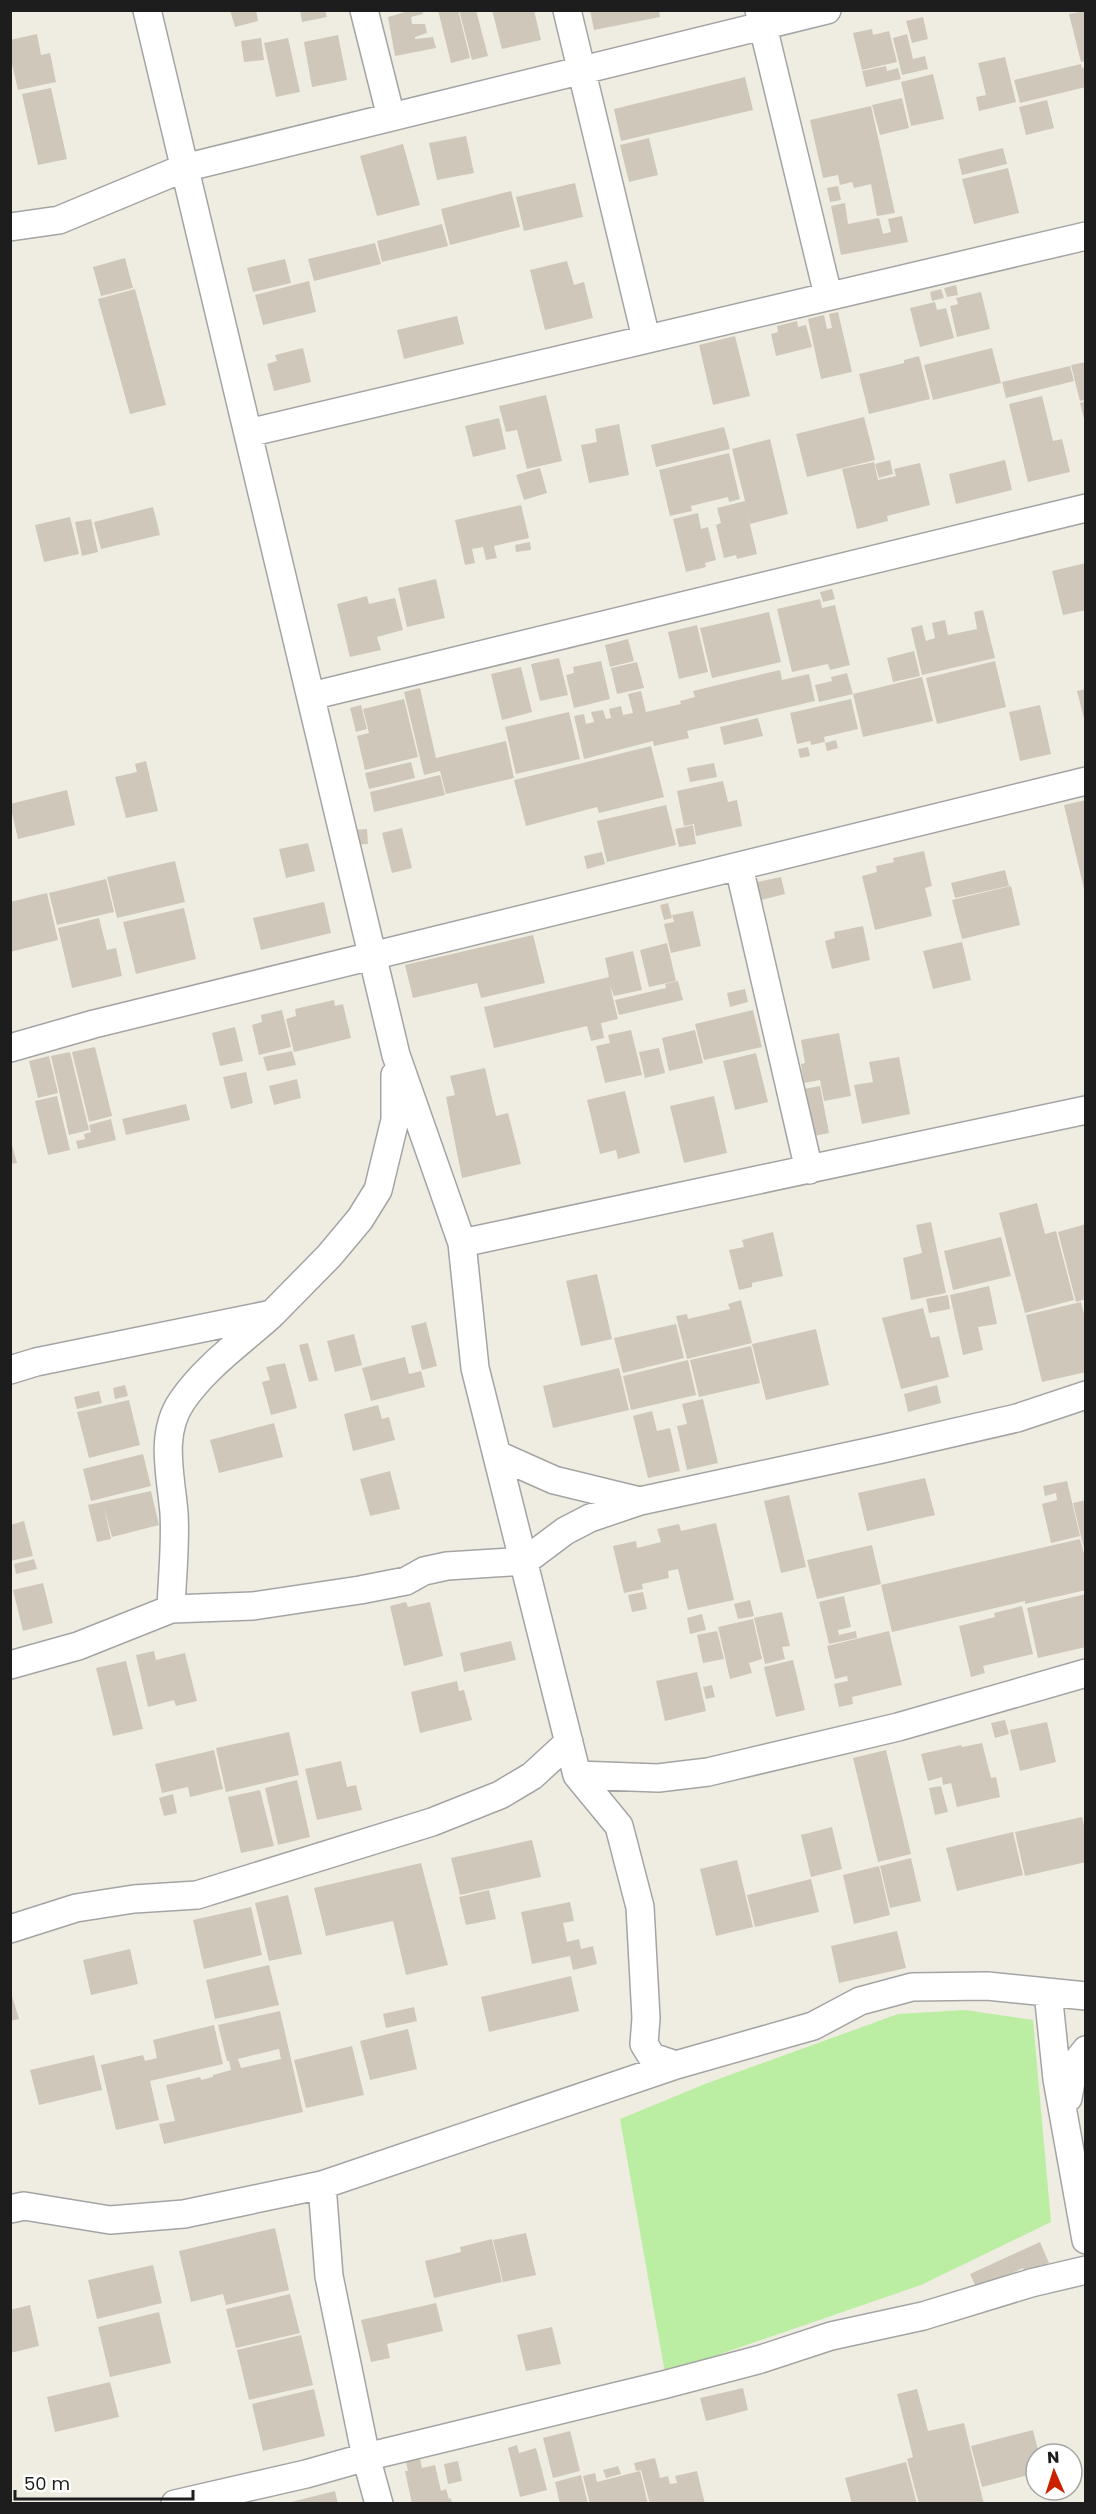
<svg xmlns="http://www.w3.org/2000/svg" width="1096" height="2514" font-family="Poppins,sans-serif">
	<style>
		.grass { fill: #bbeea2 }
		.building { fill: #cfc7ba; fill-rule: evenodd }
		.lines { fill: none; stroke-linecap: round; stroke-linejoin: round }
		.minor-casing { stroke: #a4a4a4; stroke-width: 30 }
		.minor { stroke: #fff; stroke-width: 27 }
	</style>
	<rect width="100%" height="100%" fill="#efede2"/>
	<!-- grass -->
	<path class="grass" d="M965,2010L1033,2020L1051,2222L921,2285L665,2373L620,2119L705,2084L898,2014Z"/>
	<!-- building -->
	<path class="building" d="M230,10H256L258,21L235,27Z
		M300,10H325L327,17L302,22Z
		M412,10H422L423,14L411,17L412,24H425L427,33L415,37V39L433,37L436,48L395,56L388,17Z
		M438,10H458L470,58L451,63Z
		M459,10H476L488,56L472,60Z
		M492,10H534L541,40L502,49Z
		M590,10H659L660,17L594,30Z
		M1086,11V61L1081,62L1069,14Z
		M923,17L928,39L912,43L906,21Z
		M872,29L873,35L889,31L897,62L862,70L853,33Z
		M37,34L41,55L50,53L56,82L18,90L10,55V40Z
		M907,34L913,59L925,56L928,69L902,75L893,38Z
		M338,35L347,80L312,87L304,42Z
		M261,38L264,60L244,62L241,41Z
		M288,38L300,92L276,97L264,43Z
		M1005,57L1016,102L979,111L976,97L986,95L978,63Z
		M1081,64L1082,68L1086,67V87L1020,103L1014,80Z
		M886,66L887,71L898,68L901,79L866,87L862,71Z
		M933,74L944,119L911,126L901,82Z
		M745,77L753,110L621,141L614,109Z
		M51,88L67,159L38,165L22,94Z
		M902,98L909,128L880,135L872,105Z
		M1047,100L1054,128L1026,135L1019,107Z
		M871,106L895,213L877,216L871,184L854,188L852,182L840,185L838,175L823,178L810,120Z
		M466,136L474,173L437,180L429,143Z
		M649,138L658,175L629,182L620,145Z
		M403,144L420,205L377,216L360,156Z
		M1003,148L1007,164L962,175L958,159Z
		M1008,168L1019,213L974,224L962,179Z
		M575,183L583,217L524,231L516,197Z
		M838,186L841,200L830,202L827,188Z
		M511,191L520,227L450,245L441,209Z
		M845,203L848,224L879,218L883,234L891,232L888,219L902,216L908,242L841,255L831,206Z
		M442,224L448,246L382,262L377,241Z
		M375,243L381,264L314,281L308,259Z
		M125,258L133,288L101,296L93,267Z
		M285,259L291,283L253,292L247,268Z
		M567,261L574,285L584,282L593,318L545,330L530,270Z
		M309,281L316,312L263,325L255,295Z
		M956,285L958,295L947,297L944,288Z
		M135,289L166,405L130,414L98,299Z
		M941,289L944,298L932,301L930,292Z
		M981,292L990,329L957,337L950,306L958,304L956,298Z
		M935,302L937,310L946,308L954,338L920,347L910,308Z
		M838,312L852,372L821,379L808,319L824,315L827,329L832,328L829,314Z
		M457,316L464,344L404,359L397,330Z
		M797,321L798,327L806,325L812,347L776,356L771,334L778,332L777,326Z
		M735,336L750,396L713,405L699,345Z
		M303,348L311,382L274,391L267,364L277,361L275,355Z
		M992,348L1001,383L933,400L924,365Z
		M919,356L930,399L869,414L859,374L904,363V360Z
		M1086,362V400L1080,401L1071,365Z
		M1070,366L1074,381L1006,398L1002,382Z
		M546,395L562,461L527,469L517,430L506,432L499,406Z
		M1042,396L1053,441L1062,439L1070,472L1028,482L1009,404Z
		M1086,401V423H1085L1080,403Z
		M864,417L875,460L807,477L796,434Z
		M499,418L506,449L473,457L465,426Z
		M619,424L629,475L589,483L581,445L597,442L595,429Z
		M724,427L730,449L656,467L651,445Z
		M770,439L788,514L750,524L745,504L757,554L737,559L736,555L724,558L716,525L721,523L717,508L745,501L732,449Z
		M729,453L740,499L729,502L728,497L691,506L692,511L670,516L659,470Z
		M890,460L893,474L879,478L875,464Z
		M1005,460L1012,490L956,504L949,474Z
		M874,462L878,480L896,476L894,469L920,463L930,505L887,516L888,521L857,529L842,469Z
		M540,468L547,493L524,500L516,475Z
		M521,505L529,538L494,546L497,558L486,560L483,547L472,549L475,563L465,565L455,520Z
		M153,507L160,535L101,549L94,522Z
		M698,513L701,529L708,527L716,560L705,563L706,567L686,572L673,519Z
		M70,517L79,554L44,562L35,525Z
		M91,519L98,552L82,556L75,522Z
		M530,542L531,550L516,552L515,545Z
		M1086,563V610L1063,615L1052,571Z
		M436,579L445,618L407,627L398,588Z
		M832,589L835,599L823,602L820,592Z
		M367,596L369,604L395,598L403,630L377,637L381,650L350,657L337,604Z
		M820,599L822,608L835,605L850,665L830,670L828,664L792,672L777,609Z
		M983,610L995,658L922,675L911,628L922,625L926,641L935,638L932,623L945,620L948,635L977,629L974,612Z
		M769,612L781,662L712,678L700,628Z
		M697,625L708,672L679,679L668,632Z
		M628,639L634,661L610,667L605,645Z
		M914,651L920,676L893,682L887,658Z
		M559,658L568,695L540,701L531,664Z
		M601,661L610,699L574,708L566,675L574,673L573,667Z
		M995,661L1006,707L937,724L926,678Z
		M637,662L644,688L617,694L611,668Z
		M521,667L532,712L502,720L491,674Z
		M780,670L782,680L809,674L815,701L687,731L689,738L654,746L653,741L584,759L574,716L584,714L586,724L594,722L591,712L603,710L606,719L611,718L609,709L621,706L623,715L633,713L628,694L641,691L646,712L681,704L680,701L695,697L693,691Z
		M847,673L853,694L819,702L815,685L832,681L831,677Z
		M922,677L933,721L863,737L853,694Z
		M420,688L436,758L506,741L514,778L446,794L440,771L424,775L404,692Z
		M1086,689V723H1085L1077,691Z
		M404,699L418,757L365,770L357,736L369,733L363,709Z
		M851,699L858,729L824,737L825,742L811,745L810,741L797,744L790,713Z
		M361,705L367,729L356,732L350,708Z
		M1040,705L1051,754L1020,761L1009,712Z
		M569,712L580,759L516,774L505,727Z
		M758,718L763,736L724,745L720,727Z
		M836,740L838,748L827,751L825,743Z
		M651,746L664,797L599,813L597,807L526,826L514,780Z
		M808,747L810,756L800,758L798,749Z
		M146,761L158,811L126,818L115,777L137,772L135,764Z
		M411,762L415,778L369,789L365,773Z
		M714,763L717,777L690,782L687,768Z
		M440,775L445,795L374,812L370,792Z
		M723,781L728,802L737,800L742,826L696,836L694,824L684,826L677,791Z
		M67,790L75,825L18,839L10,804Z
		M1086,800V893H1085L1064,805Z
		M666,805L676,845L607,862L597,821Z
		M693,825L696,844L679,847L675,829Z
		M402,828L412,868L392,873L382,833Z
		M367,829L368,844L353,845L352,830Z
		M308,843L315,871L286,878L279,849Z
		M924,851L932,886L925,888L932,916L875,930L862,876L877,872L876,866L894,862L893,858Z
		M602,852L605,864L587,869L584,856Z
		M175,861L185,902L117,918L107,877Z
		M1005,870L1009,886L955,898L951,883Z
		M781,877L785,894L761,900L757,882Z
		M106,879L114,912L57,925L49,893Z
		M1011,886L1020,925L962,939L952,900Z
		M47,893L58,940L10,952V902Z
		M324,902L331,933L261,950L253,918Z
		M668,903L672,918L664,920L660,905Z
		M184,908L196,959L136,974L123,922Z
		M693,911L701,946L671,953L664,924L674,922L672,915Z
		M99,918L107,950L116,948L122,976L72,988L58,928Z
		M863,926L870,960L832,969L825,941L835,938L834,932Z
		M533,935L545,983L481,998L477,983L413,998L405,965Z
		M962,942L971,980L933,989L923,951Z
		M667,943L676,981L649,987L640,950Z
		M633,951L642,990L614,996L610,986L618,1019L601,1023L604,1038L591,1041L587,1026L494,1048L484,1007L609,977L605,958Z
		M678,981L683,1000L619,1015L615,1000L666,988L665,984Z
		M745,989L748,1002L730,1007L727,993Z
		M334,1000L335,1006L343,1004L351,1038L294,1052L286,1019L296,1016L295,1009Z
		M282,1010L291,1047L259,1055L252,1025L262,1022L261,1015Z
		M753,1010L762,1047L704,1060L695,1024Z
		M235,1027L243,1061L220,1066L212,1033Z
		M631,1030L642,1075L605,1083L596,1046L610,1043L608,1035Z
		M695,1030L703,1063L669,1071L662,1038Z
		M839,1033L851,1096L824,1101L820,1080L804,1083L801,1064L805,1063L801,1040Z
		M95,1047L112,1116L89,1122L72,1052Z
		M659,1048L665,1073L645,1078L639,1052Z
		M292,1051L296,1065L267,1071L263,1057Z
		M70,1052L89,1130L69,1135L51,1056Z
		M756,1053L768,1102L735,1110L723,1061Z
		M49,1056L58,1093L38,1098L29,1061Z
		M899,1057L910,1114L862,1124L854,1085L873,1082L869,1062Z
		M485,1068L496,1116L508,1113L521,1164L462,1178L446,1097L455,1095L450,1076Z
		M246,1072L253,1103L231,1109L223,1077Z
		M297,1079L301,1098L274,1105L269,1086Z
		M820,1086L829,1133L814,1136L804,1089Z
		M625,1091L640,1153L618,1159L616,1150L600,1154L587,1100Z
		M57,1096L70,1150L48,1155L35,1101Z
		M714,1096L727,1153L684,1163L670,1106Z
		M186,1104L190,1120L126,1135L122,1119Z
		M111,1119L116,1140L78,1149L76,1141L85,1139L84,1134L91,1132L89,1125Z
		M10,1138L17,1163L10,1164Z
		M1037,1203L1045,1234L1056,1231L1074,1300L1025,1313L999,1213Z
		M931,1222L946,1293L911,1300L903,1258L922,1253L916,1225Z
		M1086,1224V1299L1076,1302L1058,1232Z
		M773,1232L783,1276L752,1283V1287L739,1290L729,1250L744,1247L742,1240Z
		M1001,1237L1011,1276L953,1290L944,1251Z
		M597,1274L612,1339L581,1346L566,1281Z
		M989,1286L997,1324L978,1327L983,1350L963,1355L950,1295Z
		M948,1295L950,1309L929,1313L926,1299Z
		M741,1300L752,1343L687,1359L676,1316L687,1314L688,1319L730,1309L728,1304Z
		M1081,1302L1086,1322V1372L1042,1382L1026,1315Z
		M923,1308L931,1338L939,1336L949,1377L901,1389L882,1318Z
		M426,1322L437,1366L422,1370L411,1326Z
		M676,1324L684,1358L623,1373L614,1338Z
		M816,1329L829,1385L766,1400L752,1344Z
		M354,1334L362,1365L335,1372L327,1341Z
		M308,1343L318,1380L309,1382L299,1345Z
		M751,1346L760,1383L699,1397L690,1360Z
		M405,1357L409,1374L421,1371L425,1387L371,1401L362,1368Z
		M688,1360L696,1395L631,1410L623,1376Z
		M285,1363L297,1408L271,1415L262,1382L270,1380L266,1367Z
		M619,1368L629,1410L553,1428L543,1386Z
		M125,1385L128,1396L115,1399L113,1388Z
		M937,1385L941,1403L908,1412L904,1394Z
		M99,1391L102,1403L77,1409L74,1397Z
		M703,1399L718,1463L687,1470L677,1426L687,1424L682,1404Z
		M129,1400L140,1445L89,1458L77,1412Z
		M378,1405L382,1419L389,1417L395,1440L353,1451L344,1414Z
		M652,1411L657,1431L670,1428L680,1471L648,1478L633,1416Z
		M274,1423L283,1457L219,1473L210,1440Z
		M143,1454L151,1486L91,1501L83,1469Z
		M390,1471L400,1509L370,1516L360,1479Z
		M925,1478L935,1515L867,1531L858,1493Z
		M1067,1481L1080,1536L1051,1543L1042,1504L1057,1500L1056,1493L1045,1496L1043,1486Z
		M151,1491L159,1525L112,1537L104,1507L111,1539L97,1542L88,1505Z
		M789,1495L806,1567L781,1573L764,1501Z
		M1086,1500V1553H1085L1073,1503Z
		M24,1521L33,1556L10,1561V1525Z
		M716,1523L734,1600L688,1610L678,1569L668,1571L669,1578L642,1584L643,1589L624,1593L613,1546L636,1541L637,1548L661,1542L657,1529L679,1524L681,1531Z
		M1080,1539L1086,1561V1590L1025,1604V1601L892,1632L881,1585Z
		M872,1545L881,1584L817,1599L807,1560Z
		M34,1559L37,1569L16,1574L14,1564Z
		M43,1583L53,1623L23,1631L13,1590Z
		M643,1592L647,1609L632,1612L628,1595Z
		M1086,1594V1647L1038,1658L1027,1608Z
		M844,1596L851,1627L838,1630L839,1635L856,1631L857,1638L829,1644L819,1602Z
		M750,1600L754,1616L738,1619L734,1604Z
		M406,1602L408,1607L430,1602L443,1656L404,1666L390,1606Z
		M1022,1606L1033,1654L983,1666L985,1673L971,1677L959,1626L995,1617L994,1613Z
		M782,1612L790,1646L782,1647L785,1659L765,1664L754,1618Z
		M702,1614L706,1630L690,1634L687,1618Z
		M753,1619L762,1659L749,1663L752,1673L730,1679L718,1627Z
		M717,1631L724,1659L703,1663L697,1635Z
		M889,1631L902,1685L852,1697L853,1704L839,1707L834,1684L848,1681L847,1676L835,1679L827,1646Z
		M511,1641L516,1660L464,1672L460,1653Z
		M154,1651L156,1660L185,1653L197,1701L176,1706L174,1700L148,1707L136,1655Z
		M793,1660L805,1710L776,1717L764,1667Z
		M126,1661L143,1729L113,1736L96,1668Z
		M697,1672L706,1711L665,1721L656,1681Z
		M457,1681L459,1691L464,1690L472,1720L420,1733L411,1692Z
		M712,1685L715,1697L706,1699L703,1687Z
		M1005,1720L1009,1734L995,1738L991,1723Z
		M1047,1722L1056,1762L1020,1771L1010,1730Z
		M289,1732L299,1775L226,1792L216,1748Z
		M982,1743L991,1778L996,1777L1000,1797L957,1807L951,1783L943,1785L942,1777L928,1781L921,1754L961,1745L962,1747Z
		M214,1750L223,1789L190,1797L188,1787L162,1793L155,1764Z
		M886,1750L911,1854L878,1862L853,1758Z
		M341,1761L347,1787L356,1785L362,1810L317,1820L305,1769Z
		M297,1780L310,1837L278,1845L265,1788Z
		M941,1786L948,1812L935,1815L929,1788Z
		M260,1790L274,1846L241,1853L228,1797Z
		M173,1794L177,1813L164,1816L159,1798Z
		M1082,1817L1086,1833V1862L1025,1876L1015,1832Z
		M832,1827L842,1869L811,1877L801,1835Z
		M1013,1832L1023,1875L957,1891L946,1848Z
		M532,1840L541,1877L460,1895L451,1858Z
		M911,1858L921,1901L890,1908L880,1866Z
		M737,1860L753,1927L716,1936L700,1869Z
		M421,1863L448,1965L406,1975L393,1921L326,1936L314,1888Z
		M879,1866L890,1915L854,1924L843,1875Z
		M811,1879L819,1912L755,1927L747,1895Z
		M489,1890L496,1919L466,1925L459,1897Z
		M288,1895L302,1954L269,1961L255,1903Z
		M570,1902L574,1921L563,1923L567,1942L579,1939L581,1949L593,1946L597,1964L573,1970L570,1956L532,1964L521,1912Z
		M251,1907L262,1955L204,1969L193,1920Z
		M897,1931L906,1968L839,1983L831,1946Z
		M130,1949L138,1984L91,1995L83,1960Z
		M269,1965L279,2005L215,2019L206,1980Z
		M571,1976L579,2011L489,2032L481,1997Z
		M10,1989L19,2019L10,2021Z
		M414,2007L417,2021L386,2028L383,2014Z
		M280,2011L303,2112L164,2144L159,2124L175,2121L166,2085L200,2077L201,2080L213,2077V2075L231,2070L229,2061H227L218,2025ZM279,2049L281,2059L241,2068L238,2059Z
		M214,2025L223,2064L150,2081L159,2120L116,2130L101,2065L143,2055L145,2061L157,2058L153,2040Z
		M408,2029L417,2069L370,2080L360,2041Z
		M352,2046L364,2095L306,2108L294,2060Z
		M94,2055L102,2090L39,2105L30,2070Z
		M275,2228L289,2290L226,2305L223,2294L191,2302L179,2251Z
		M526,2233L536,2275L503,2282L493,2240Z
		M492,2239L502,2282L434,2298L425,2261L461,2252L460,2247Z
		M1040,2242L1049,2263L1025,2274L1023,2268L977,2289L970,2274Z
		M153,2265L162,2303L97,2319L88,2280Z
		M290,2294L300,2333L236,2348L226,2309Z
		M436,2303L443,2331L387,2344L390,2358L371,2362L361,2320Z
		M30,2305L39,2346L10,2353V2310Z
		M159,2312L171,2363L110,2377L98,2327Z
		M552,2327L561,2364L526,2371L517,2335Z
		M301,2335L313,2385L249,2400L237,2350Z
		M110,2382L119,2417L55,2432L47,2397Z
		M743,2388L748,2410L706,2421L700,2398Z
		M314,2389L325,2436L263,2451L252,2404Z
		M917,2389L928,2431L964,2423L984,2504H919L907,2459L913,2457L897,2394Z
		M1033,2430L1039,2454H1036V2473L982,2487L971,2446Z
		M570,2431L580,2471L553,2478L543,2438Z
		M517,2445L519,2453L536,2448L547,2490L520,2497L508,2448Z
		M655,2458L660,2478L668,2476L670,2484L677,2483L675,2476L697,2471L705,2504H650L641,2470L636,2471L634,2463Z
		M420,2459L422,2468L435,2465L441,2491L446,2489L449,2499L451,2498L452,2504H412L405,2471H408L406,2462Z
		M458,2461L462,2481L448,2484L444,2464Z
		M906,2462L917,2504H852L845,2478Z
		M618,2466L621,2474L606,2478L603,2470Z
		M640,2471L648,2504H590L583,2476L595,2473L597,2482Z
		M581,2475L588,2504H560L555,2482Z
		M335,2491L338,2504H287V2503Z"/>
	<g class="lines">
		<!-- minor casing -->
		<g class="minor-casing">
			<path id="minor" d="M147,10L396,1055L462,1243L475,1368L577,1775L619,1826L640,1907L646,2018L644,2044L652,2057L676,2065
				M364,10L391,117
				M567,10L646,338
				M759,10L828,295
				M10,227L59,220L184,168L827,10
				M248,433L1086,236
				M311,696L1086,508
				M739,867L809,1170
				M10,1048L94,1024L1086,781
				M462,1243L1086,1110
				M10,1370L36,1362L272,1314L329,1256L360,1219L378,1190L395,1120V1075
				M498,1455L554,1480L640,1501
				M171,1609C172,1578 176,1544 174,1513C171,1476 159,1434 182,1401C205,1367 241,1342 271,1315
				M10,1665L78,1646L171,1609L253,1606L360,1590L406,1581L424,1571L447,1566L525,1561L565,1531L590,1518L640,1501L882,1449L1017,1418L1086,1395
				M577,1775L658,1778L708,1772L898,1727L1086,1673
				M10,1929L76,1908L134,1899L197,1895L432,1822L500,1795L532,1776L569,1742
				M1048,1992L1057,2079L1086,2240
				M1068,2098L1074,2065L1086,2050
				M322,2185L329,2276L366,2457L379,2504
				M10,2209L24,2206L110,2220L184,2214L322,2185L676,2065L813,2026L860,2001L912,1987L987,1986L1086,1996
				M175,2504L306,2474L366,2457L663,2385L761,2359L831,2336L923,2316L1031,2283L1086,2270"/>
		</g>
		<!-- minor -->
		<use href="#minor" class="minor"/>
	</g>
	<!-- border -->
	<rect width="1096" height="2514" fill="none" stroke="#1d1d1d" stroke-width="24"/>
	<!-- north arrow -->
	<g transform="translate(1054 2472) rotate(357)"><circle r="28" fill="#ffffff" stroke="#a5a5a5" stroke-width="1.5"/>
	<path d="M0-4.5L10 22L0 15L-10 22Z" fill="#ca2200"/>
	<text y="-9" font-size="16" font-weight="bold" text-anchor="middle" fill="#1d1d1d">N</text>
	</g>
	<!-- scale -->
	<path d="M15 2490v9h178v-9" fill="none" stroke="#1d1d1d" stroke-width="3"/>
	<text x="24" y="2490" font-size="18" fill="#1d1d1d" stroke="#ffffff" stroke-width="4.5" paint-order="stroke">50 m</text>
</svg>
